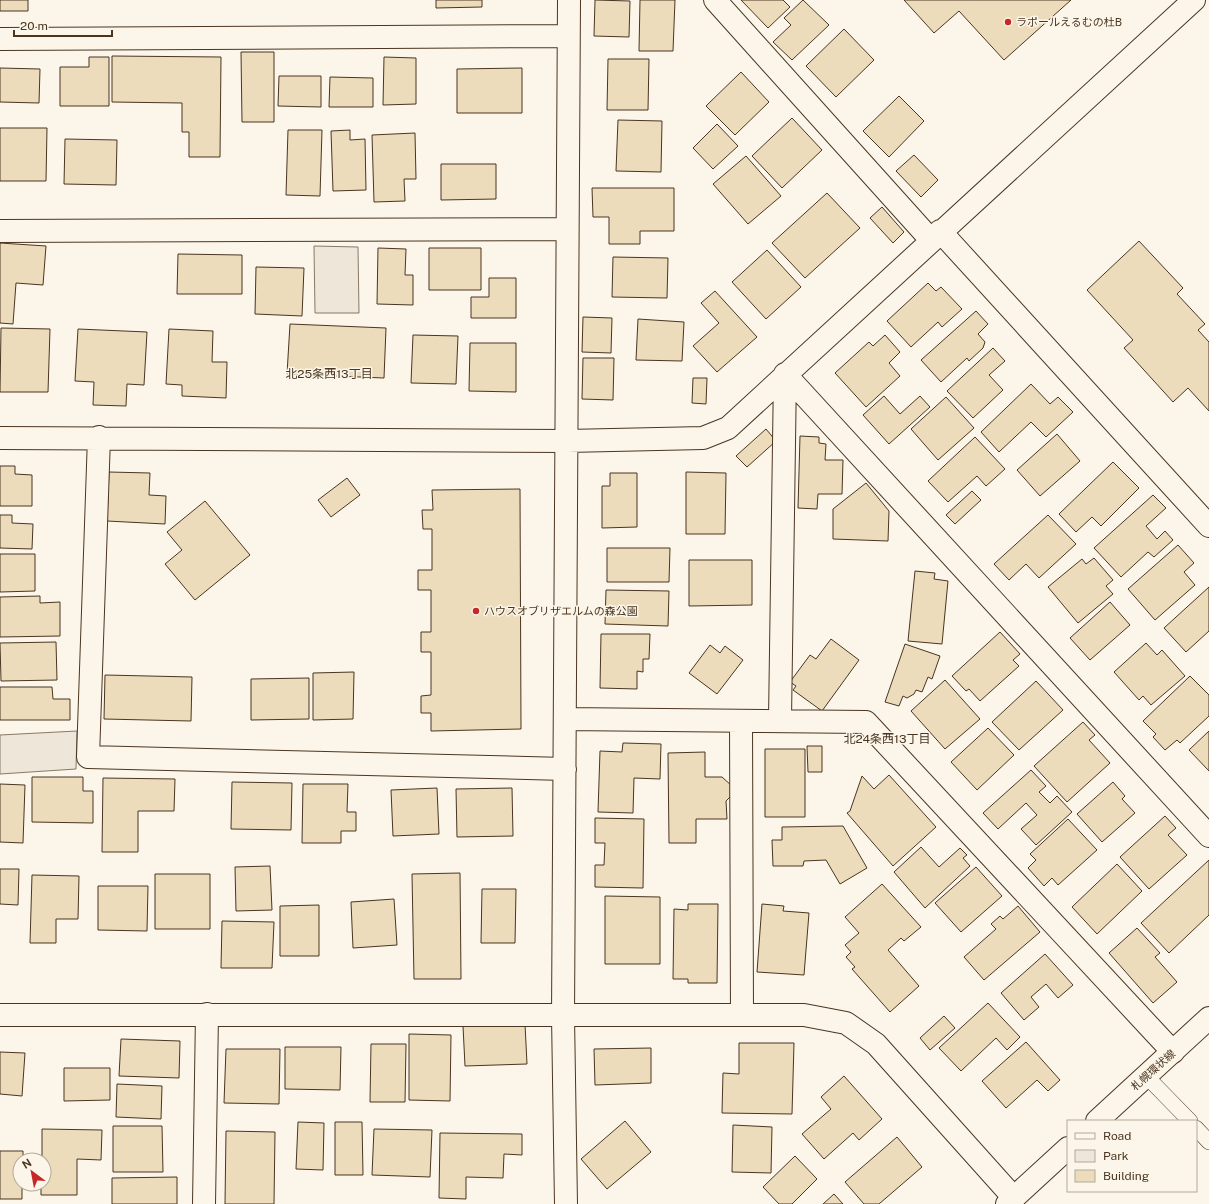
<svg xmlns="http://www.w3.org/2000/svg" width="1209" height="1204" font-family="'Public Sans','Noto Sans JP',sans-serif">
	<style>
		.green { fill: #ede6d9; stroke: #887966 }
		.building { fill: #ecdcbc; stroke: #4a3520 }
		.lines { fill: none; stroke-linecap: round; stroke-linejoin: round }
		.lane-casing { stroke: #4a3520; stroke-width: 16 }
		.street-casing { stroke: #4a3520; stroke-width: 24 }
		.primary-casing { stroke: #4a3520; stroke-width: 24 }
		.lane { stroke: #fbf6e9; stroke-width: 15 }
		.street { stroke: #fbf6e9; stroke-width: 22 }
		.primary { stroke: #fbf6e9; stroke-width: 22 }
		.poi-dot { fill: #c62828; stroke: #fbf6e9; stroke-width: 1.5 }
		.labels { text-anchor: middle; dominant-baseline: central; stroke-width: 3; stroke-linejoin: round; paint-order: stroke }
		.poi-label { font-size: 11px; fill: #4a3520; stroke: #fbf6e9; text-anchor: start }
		.street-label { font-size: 11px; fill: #4a3520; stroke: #fbf6e9 }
		.neighbourhood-label { font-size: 12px; fill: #4a3520; stroke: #fbf6e9 }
	</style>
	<rect width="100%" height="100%" fill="#fbf6e9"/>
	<!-- green -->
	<path class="green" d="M314,246L358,247L359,313H315Z
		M77,731L76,769L0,774V735Z"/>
	<!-- building -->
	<path class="building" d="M0,0H28V11H0Z
		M436,0H482V7L436,8Z
		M595,0L630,1L629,37L594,36Z
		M640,0H675L673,51H639Z
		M741,0H783L790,7L768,28Z
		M803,0L829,25L792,60L773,42L791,25L784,18Z
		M904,0H1071L1004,60L959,11L934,33Z
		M844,29L874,60L836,97L806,66Z
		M241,52H274V122H242Z
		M112,56L221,57L220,157H189V132H182V103L112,102Z
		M89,57H109V106H60V67H89Z
		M384,57L416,58V104L383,105Z
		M608,59H649L648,110H607Z
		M0,68L40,69L39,103L0,102Z
		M522,68V113H457V69Z
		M741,72L769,102L735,135L706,106Z
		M279,76H321V107L278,106Z
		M330,77L373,78V107H329Z
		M899,96L924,121L889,157L863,131Z
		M792,118L822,150L782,188L752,156Z
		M618,120L662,121L661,172L616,171Z
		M717,124L738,146L713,169L693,148Z
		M0,128H47L46,181H0Z
		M288,130H322L320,196L286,195Z
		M350,130V140L365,139L366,190L333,191L331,131Z
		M415,133L416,179H404L405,201L374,202L372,135Z
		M65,139L117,140L116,185L64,184Z
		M914,155L938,180L921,197L896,171Z
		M746,156L781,196L748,224L713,184Z
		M441,164H496V199L441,200Z
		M592,188H674V231H640V244H609V217H593Z
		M827,193L860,228L805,278L772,243Z
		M882,207L904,232L893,243L870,218Z
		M1139,241L1183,288L1177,294L1205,324L1198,330L1209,342V411L1188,388L1173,402L1124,348L1133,340L1087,290Z
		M0,243L46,246L43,285L16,283L13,324L0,323Z
		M378,248L406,249L405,275H413V305L377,304Z
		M429,248H481V290H429Z
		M767,250L801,287L766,319L732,282Z
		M178,254L242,255V294H177Z
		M613,257L668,258L667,298L612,297Z
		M256,267L304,268L302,316L255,314Z
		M489,278H516V318H471V297H489Z
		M928,283L936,291L941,287L962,309L942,327L938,322L911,347L887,321Z
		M715,291L757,337L717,372L693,346L719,323L701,303Z
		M976,311L988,324L978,334L985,342L983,348L969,361L967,358L941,382L921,360Z
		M583,317L612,318L611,353L582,352Z
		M638,319L684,322L682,361L636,360Z
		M290,324L386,328L384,378L287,374Z
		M1,328L50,329L48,392H0Z
		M78,329L147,332L144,385L127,384L126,406L93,405L94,382L75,381Z
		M169,329L213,331L212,362H227L226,398L182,396V385L166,384Z
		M413,335L458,336L456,384L411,383Z
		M885,335L900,352L889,363L900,376L866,407L835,373L869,342L873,346Z
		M470,343H516V392L469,391Z
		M993,348L1005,361L989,375L1003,390L973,418L947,391Z
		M583,358H614L613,400L582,399Z
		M693,378H707L706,404L692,403Z
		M1031,384L1050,404L1058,397L1073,412L1046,437L1031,422L999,452L981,432Z
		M884,396L900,414L920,396L930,407L889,444L863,415Z
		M946,397L974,428L938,460L911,429Z
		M766,429L776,441L747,467L736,456Z
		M1057,434L1080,461L1040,496L1017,470Z
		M800,436L819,437V443L826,444L825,460H843L842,494H818L817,509L798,508Z
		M975,437L1005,469L986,486L977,476L948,502L928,481Z
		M1113,462L1139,488L1101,526L1092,517L1076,532L1059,514Z
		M0,466H15V474L32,475V506H0Z
		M109,472L150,473L149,495L166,496L165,524L107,521Z
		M686,472L726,473L725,534H686Z
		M610,473H637V527L602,528V486H610Z
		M347,478L360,495L331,517L318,500Z
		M866,483L889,511L888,541L833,539V509Z
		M520,489L521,729L431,731V713H421V696L431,695V652H421V632H431V590H418V570H432V529H423L422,510H433L432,490Z
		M972,491L981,500L955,524L946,515Z
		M1153,495L1166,508L1146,526L1157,539L1165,531L1173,540L1154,557L1148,552L1121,577L1094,548Z
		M205,501L250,555L195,600L165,564L182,550L167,532Z
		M0,515H12V523L33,524L32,549L0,548Z
		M1048,515L1076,544L1039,578L1026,564L1009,580L994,564Z
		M1178,545L1194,563L1184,572L1195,585L1155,620L1128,589Z
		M607,548H670L669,582H607Z
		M0,554H35V591L0,592Z
		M1094,558L1113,580L1106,586L1113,594L1078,623L1048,587L1082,559L1086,564Z
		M689,560H752V605L689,606Z
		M915,571L935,573L934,579L948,581L942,644L908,641Z
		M1209,587V631L1186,652L1164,628Z
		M606,590L669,591L668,626L605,624Z
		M40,596V603L60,602V636L0,637V597Z
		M1110,602L1130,625L1090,660L1070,638Z
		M1000,632L1020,654L1013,660L1019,666L980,701L969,689L966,691L952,676Z
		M601,634H650L649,659H643V672L637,671V689L600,688Z
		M831,639L859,660L822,711L793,690L796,686L790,682L810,655L816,659Z
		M56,642L57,680L1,681L0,643Z
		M1146,643L1157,655L1162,650L1185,676L1151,705L1143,696L1139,700L1114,672Z
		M905,644L940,656L932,679L928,677L922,692L916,690L914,694L907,698L903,696L899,706L885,702Z
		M710,645L720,653L725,646L743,660L717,694L689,673Z
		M354,672L353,719L313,720V673Z
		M105,675L192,677L191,721L104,719Z
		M1190,676L1209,695V716L1180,743L1177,740L1165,750L1153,737L1156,734L1143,721Z
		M309,678V719L251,720V679Z
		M945,680L980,719L945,749L911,711Z
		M1036,681L1063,710L1019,750L992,722Z
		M0,687H52L53,699H70V720H0Z
		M1083,722L1095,735L1089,740L1110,763L1067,802L1034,766Z
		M988,728L1014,755L977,790L951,762Z
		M1209,731V771L1189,750Z
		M623,743L661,744L660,779L634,778L633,813L598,812L600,751L622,752Z
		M807,746H822V772H808Z
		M765,749H805V817H765Z
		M705,752V777H722L732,786V795L726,801L727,819H696V843H669L668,753Z
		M1031,770L1046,786L1039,792L1050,803L1057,796L1072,812L1036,845L1021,829L1037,815L1026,803L998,829L983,813Z
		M889,775L936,827L893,866L847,813L850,811L862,776L874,789Z
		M32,777H83V791H93V823L32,822Z
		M103,778L175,779L174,811H138V852H102Z
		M232,782L292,783L291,830L231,829Z
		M1113,782L1125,796L1122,799L1135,813L1102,842L1077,814Z
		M0,784L25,785L23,843L0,842Z
		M303,784H348L347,812H356V831H341V843H302Z
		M437,788L439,834L393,836L391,790Z
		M512,788L513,836L457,837L456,789Z
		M1165,816L1176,828L1168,835L1187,855L1149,889L1120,857Z
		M595,818L644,819L643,888L595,887V865H604L605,843H595Z
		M1068,819L1097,850L1058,885L1052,878L1044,886L1028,868L1036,860L1030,854Z
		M843,826L867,868L840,884L826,860L804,861L803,866H773L772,840H782V827Z
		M921,847L939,867L960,848L967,855L963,858L970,866L925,908L894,872Z
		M1209,860V915L1169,953L1141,923Z
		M1117,864L1142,891L1097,934L1072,907Z
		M270,866L272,910L236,911L235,867Z
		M976,867L1002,896L961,932L935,903Z
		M0,869H19L18,905L0,904Z
		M460,873L461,979H414L412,874Z
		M155,874H210V929H155Z
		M32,875L79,876L78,919H56V943H30Z
		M882,884L921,927L904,941L901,938L888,950L919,986L890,1012L852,969L855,967L846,957L851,952L845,945L859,933L845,917Z
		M98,886H148L147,931L98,930Z
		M482,889H516L515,943H481Z
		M605,896L660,897V964H605Z
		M394,899L397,945L353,948L351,902Z
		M688,904H718L717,983H688V979H673L674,909L688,910Z
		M762,904L784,906L783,911L809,913L804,975L757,972Z
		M319,905V956H280V906Z
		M1018,906L1040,932L984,980L964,957L996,929L991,924L1000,916L1003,919Z
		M222,921L274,922L272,968H221Z
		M1137,928L1160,953L1155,957L1177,982L1153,1003L1109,953Z
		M1045,954L1073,985L1058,998L1046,984L1031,997L1039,1007L1024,1020L1001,993Z
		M988,1003L1020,1037L1007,1050L996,1038L961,1071L939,1048Z
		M944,1016L955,1028L930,1050L920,1038Z
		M525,1024L527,1064L465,1066L463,1026Z
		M409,1034L451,1035L450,1101L409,1100Z
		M121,1039L180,1041L179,1078L119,1076Z
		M1026,1042L1060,1080L1048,1091L1037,1080L1006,1108L982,1081Z
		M739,1043H794L792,1114L722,1113L723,1073L739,1074Z
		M371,1044H406L405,1102H370Z
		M285,1047H341L340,1090L285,1089Z
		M651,1048V1083L595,1085L594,1049Z
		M226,1049H280L279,1104L224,1103Z
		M0,1052L25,1053L22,1096L0,1094Z
		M64,1068H110V1100L64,1101Z
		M844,1076L882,1119L859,1140L853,1133L824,1159L802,1134L831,1109L821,1097Z
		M117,1084L162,1086L161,1119L116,1117Z
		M625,1121L651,1152L607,1189L581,1159Z
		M298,1122L324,1123L323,1170L296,1169Z
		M335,1122H362L363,1175H335Z
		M733,1125L772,1127L771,1173L732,1172Z
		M113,1126H162L163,1172H113Z
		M42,1129L102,1130L101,1160L77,1159V1195H41V1184H44V1160H42Z
		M374,1129L432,1130L430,1177L372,1175Z
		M226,1131L275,1132L274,1204H225Z
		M440,1133L522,1134V1155L504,1154L503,1178L466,1177V1199L439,1198Z
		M897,1137L922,1167L879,1204H864L845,1182Z
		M0,1151H23V1160H20V1184H22V1199H0Z
		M795,1156L817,1179L792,1204H779L763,1187Z
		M177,1177V1204H112V1178Z
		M834,1194L843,1204H823Z"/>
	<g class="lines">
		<!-- lane casing -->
		<g class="lane-casing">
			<path id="lane" d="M1146,1076L1190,1121
				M1196,1128L1209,1142"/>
		</g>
		<!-- street casing -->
		<g class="street-casing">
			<path id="street" d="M715,0L931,240
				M0,39L568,36
				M0,231L567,229
				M940,231L1209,526
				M785,374L1209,836
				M99,437L88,757L565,769
				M0,438L567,441L703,438L728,428L1194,0
				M565,719L866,722L1173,1052
				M780,720L785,374
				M741,721L742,1015
				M0,1015H804L846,1023L876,1044L1014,1198
				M204,1204L207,1014
				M566,1204L563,1016L569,0"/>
		</g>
		<!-- primary casing -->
		<g class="primary-casing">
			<path id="primary" d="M1097,1121L1209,1018
				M1007,1204L1068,1148"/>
		</g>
		<!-- lane -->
		<use href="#lane" class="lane"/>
		<!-- street -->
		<use href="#street" class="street"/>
		<!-- primary -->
		<use href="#primary" class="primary"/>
	</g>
	<!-- markers -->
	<g class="poi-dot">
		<circle cx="1008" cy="22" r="4"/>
		<circle cx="476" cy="611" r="4"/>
	</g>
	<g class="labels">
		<!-- poi labels -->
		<g class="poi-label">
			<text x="1016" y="22">ラポールえるむの杜B</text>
			<text x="484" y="611">ハウスオブリザエルムの森公園</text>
		</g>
		<!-- street labels -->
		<g class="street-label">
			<text transform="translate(1153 1070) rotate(-42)">札幌環状線</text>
		</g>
		<!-- neighbourhood labels -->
		<g class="neighbourhood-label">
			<text x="329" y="374">北25条西13丁目</text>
			<text x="887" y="739">北24条西13丁目</text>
		</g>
	</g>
	<!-- legend -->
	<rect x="1067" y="1120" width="130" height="72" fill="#fbf6e9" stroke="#b4a999"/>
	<rect x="1075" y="1133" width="20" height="6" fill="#fbf6e9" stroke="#b4a999"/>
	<text x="1103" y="1140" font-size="12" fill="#4a3520">Road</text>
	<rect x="1075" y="1150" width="20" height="12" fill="#ede6d9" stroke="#b4a999"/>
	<text x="1103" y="1160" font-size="12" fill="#4a3520">Park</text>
	<rect x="1075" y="1170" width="20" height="12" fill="#ecdcbc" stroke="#b4a999"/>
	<text x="1103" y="1180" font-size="12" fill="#4a3520">Building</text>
	<!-- north arrow -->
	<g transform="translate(32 1172) rotate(328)"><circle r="19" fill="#fbf6e9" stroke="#b4a999"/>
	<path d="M0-3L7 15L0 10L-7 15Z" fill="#c62828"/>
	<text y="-6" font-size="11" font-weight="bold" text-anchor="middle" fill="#4a3520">N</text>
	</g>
	<!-- scale -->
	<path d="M14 30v6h98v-6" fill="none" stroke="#4a3520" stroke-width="2"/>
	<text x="20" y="30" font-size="12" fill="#4a3520" stroke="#fbf6e9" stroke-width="3" paint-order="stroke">20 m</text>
</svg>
